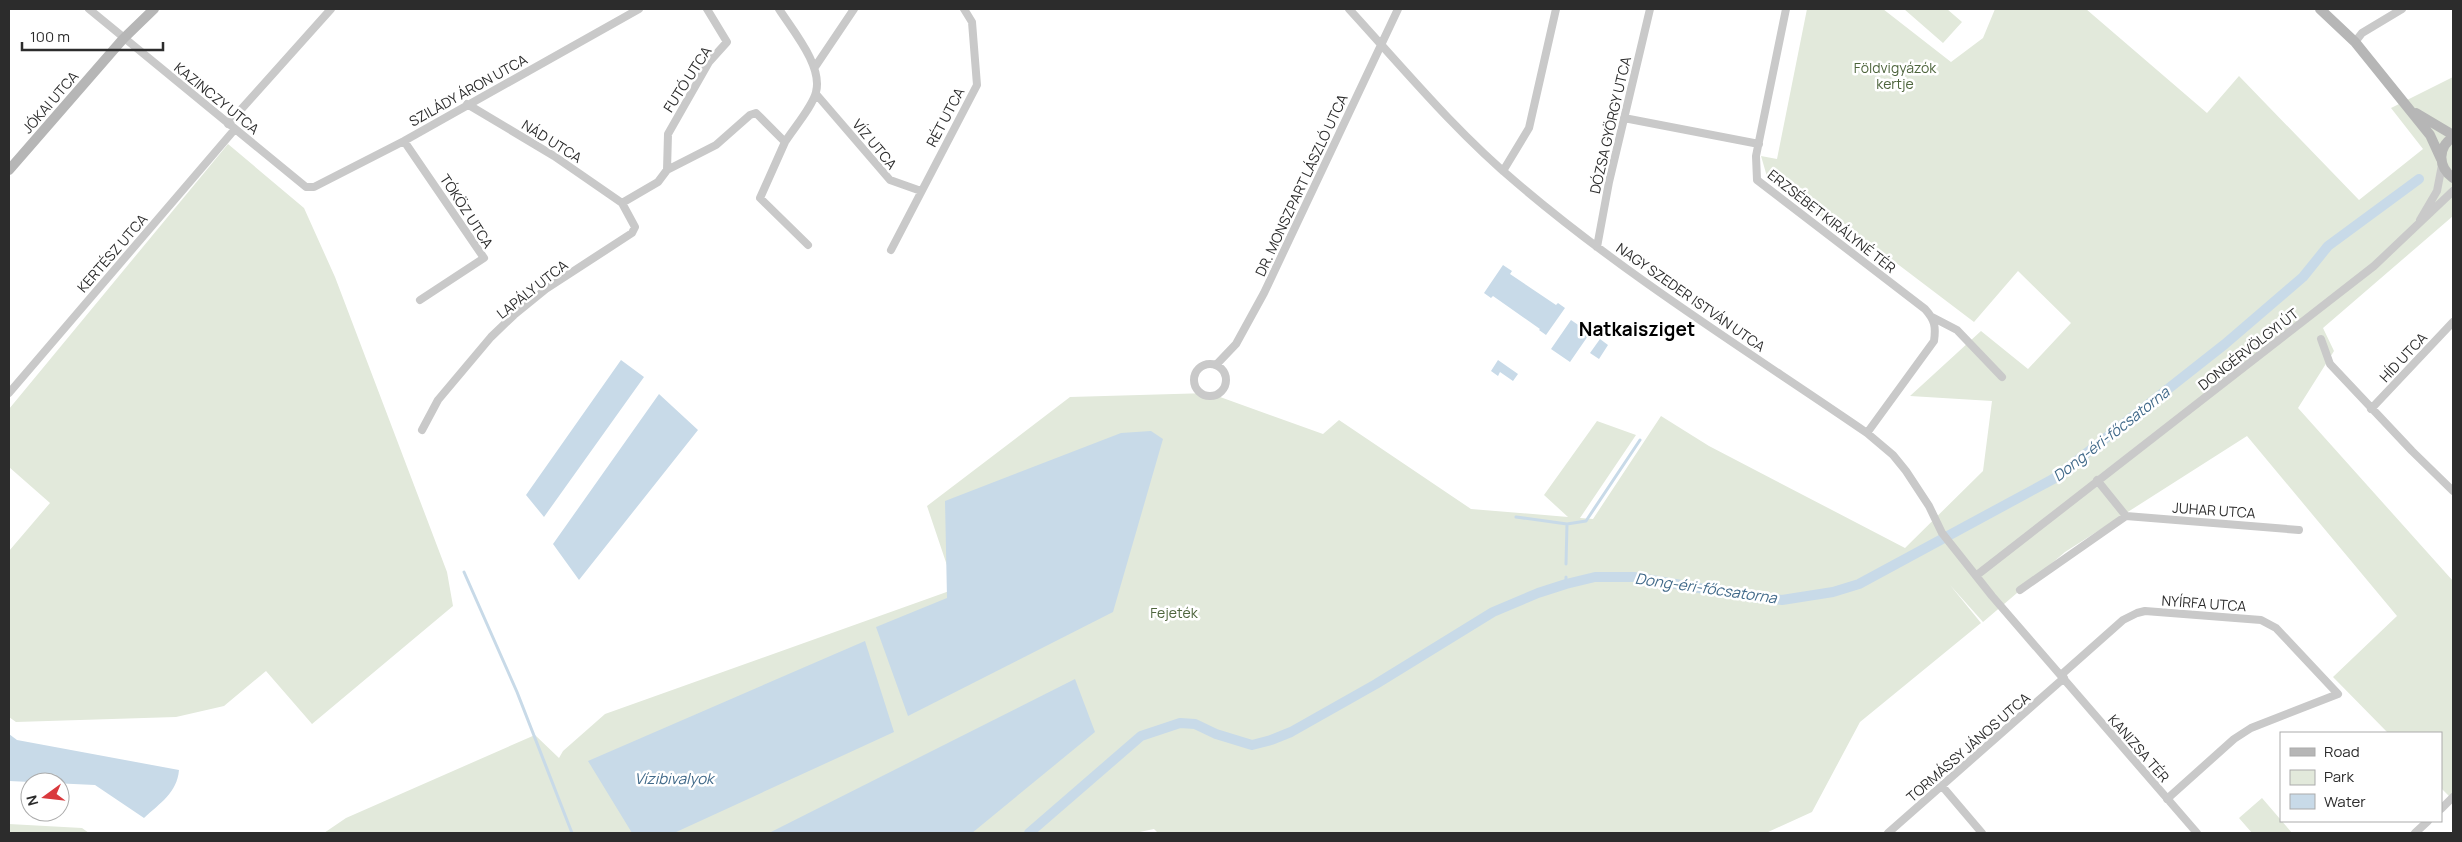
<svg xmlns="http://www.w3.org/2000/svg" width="2462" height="842" font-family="Manrope,sans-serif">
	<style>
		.green { fill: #e2e9db }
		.water { fill: #c8dae8 }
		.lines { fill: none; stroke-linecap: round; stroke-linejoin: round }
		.stream { stroke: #c8dae8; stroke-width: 3 }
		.canal { stroke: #c8dae8; stroke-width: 10 }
		.street { stroke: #c9c9c9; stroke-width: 8 }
		.secondary { stroke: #b6b6b6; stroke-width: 10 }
		.labels { text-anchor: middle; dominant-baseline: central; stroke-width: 5; stroke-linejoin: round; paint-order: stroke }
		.park-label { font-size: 14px; fill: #4e653d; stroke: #fff }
		.street-label { font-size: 14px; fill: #2c2c2c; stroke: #fff }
		.water-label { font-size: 15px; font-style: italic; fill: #406989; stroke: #fff }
		.district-label { font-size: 19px; font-weight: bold; fill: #000; stroke: #fff }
	</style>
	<rect width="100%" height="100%" fill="#fff"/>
	<!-- green -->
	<path class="green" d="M1807,9H1883L1951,62L1983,38L1995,9H2086L2207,113L2239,76L2359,200L2423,149L2391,108L2453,77V216L2323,328L2334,351L2298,408L2453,581V800L2441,788V733H2388L2333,677L2397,616L2247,436L2065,552L1983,622L1950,585L1981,623L1860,722L1812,812L1766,833H1158L1154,829L1135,833H324L346,818L535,735L559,758L563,751L605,714L955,589L927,506L1070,397L1209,393L1323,434L1339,420L1471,509L1568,517L1544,495L1597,421L1636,435L1580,518L1593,519L1661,416L1709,446L1905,548L1983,471L1992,401L1910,396L1981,331L2028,369L2071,323L2018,271L1974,322L1825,209L1822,217L1768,180L1761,156L1777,159Z
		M1904,9H1947L1962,22L1943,43Z
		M228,144L304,208L335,277L447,572L453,606L312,724L266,671L224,706L176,717L16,722L9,717V551L50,503L9,467V409Z
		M2262,798L2292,833H2252L2239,818Z
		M9,824L82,828L89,833H9Z"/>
	<!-- water -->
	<path class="water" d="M1503,265L1512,271L1510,274L1556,305L1558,303L1565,308L1546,335L1539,330L1540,329L1493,296L1491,298L1484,293Z
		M1571,320L1590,333L1570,362L1551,349Z
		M1600,339L1608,345L1599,359L1590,353Z
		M621,360L644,377L544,517L526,495Z
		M1498,360L1518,374L1513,381L1500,372L1498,376L1491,371Z
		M659,394L698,430L579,580L553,544Z
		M1151,431L1163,439L1113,612L908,716L876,627L947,598L945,501L1121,433Z
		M865,641L894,732L674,833H632L588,761Z
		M1075,679L1095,732L972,833H769Z
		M9,734L17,740L179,770C177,793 160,803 144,818L95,785L9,781Z"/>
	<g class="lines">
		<!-- stream -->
		<path class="stream" d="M1516,517L1567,524
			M1566,564L1567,524L1586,521L1640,440
			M464,572L517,692L572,833
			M1566,577V584"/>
		<!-- canal -->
		<path class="canal" d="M1029,833L1141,736L1180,723L1195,724L1216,734L1252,745L1271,740L1291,732L1376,684L1493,612L1538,593L1566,584L1595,577H1634L1752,597L1782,600L1833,592L1859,584L2055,478L2225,344L2303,277L2328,246L2419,179"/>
		<!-- street -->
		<path class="street" d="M89,9L306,187H314L404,141L639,9
			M779,9C793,31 823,66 816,92C813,106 793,129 785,142
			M1349,9C1403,68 1455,131 1517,183C1626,276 1749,352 1867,433L1893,455L1906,471L1929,506L1942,533L1992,596L2197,833
			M1786,9L1756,156L1757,180L1925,309C1935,320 1936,327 1934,341L1867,433
			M2355,42L2362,33L2402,9
			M815,67L854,9
			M816,94L890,180L921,191
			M1624,118L1759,144
			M228,124L331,9
			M404,141L484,258L420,300
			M667,170L668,134L709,62L727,42L707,9
			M1503,171L1529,128L1556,9
			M622,203L658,182L667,170L716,145L750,115L756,113L785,142L760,198L808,245
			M2420,220L2437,191L2442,165
			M1597,247L1609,182L1650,9
			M891,250L977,85L972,22L964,9
			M1932,317L1957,330L2002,377
			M2321,339L2330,364L2412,451L2453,491
			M1194 380a16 16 0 1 1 32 0a16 16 0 1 1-32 0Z
			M1216,365L1236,344L1264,293L1398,9
			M9,393L235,129
			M2371,409L2453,322
			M422,430L438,400L491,337L514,315L546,289L632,233L635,227L622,203L554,156L467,104
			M2097,480L2126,516L2299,530
			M1977,575L2374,266L2453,191
			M2020,590L2126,516
			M2061,675L2123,620L2137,613L2145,611L2261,620L2276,628L2338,694L2251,728L2234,739L2167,799
			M1942,786L1982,833
			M2441,809L2453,797
			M1888,833L2064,678
			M2415,833L2428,821"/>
		<!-- secondary -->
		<path class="secondary" d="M2320,9L2355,42L2430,135L2441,159
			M2416,113L2453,135
			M2453,137C2437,148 2438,167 2453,178
			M9,170L123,39L154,9"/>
	</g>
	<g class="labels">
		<!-- park labels -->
		<g class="park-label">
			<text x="1895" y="67">Földvigyázók<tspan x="1895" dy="16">kertje</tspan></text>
			<text x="1174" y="612">Fejeték</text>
		</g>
		<!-- street labels -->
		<g class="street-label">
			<text transform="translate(687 79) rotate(-57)">FUTÓ UTCA</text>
			<text transform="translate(468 90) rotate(-29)">SZILÁDY ÁRON UTCA</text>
			<text transform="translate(217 98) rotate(39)">KAZINCZY UTCA</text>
			<text transform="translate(50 102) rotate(-49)">JÓKAI UTCA</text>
			<text transform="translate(945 117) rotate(-62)">RÉT UTCA</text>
			<text transform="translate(1610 125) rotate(-77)">DÓZSA GYÖRGY UTCA</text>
			<text transform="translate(552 141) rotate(32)">NÁD UTCA</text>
			<text transform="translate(875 144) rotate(50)">VÍZ UTCA</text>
			<text transform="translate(1301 185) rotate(-65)">DR. MONSZPART LÁSZLÓ UTCA</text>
			<text transform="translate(467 211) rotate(57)">TÓKÖZ UTCA</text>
			<text transform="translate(1832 221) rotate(38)">ERZSÉBET KIRÁLYNÉ TÉR</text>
			<text transform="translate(112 253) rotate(-49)">KERTÉSZ UTCA</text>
			<text transform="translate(532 289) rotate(-38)">LAPÁLY UTCA</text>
			<text transform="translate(1691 297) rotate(35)">NAGY SZEDER ISTVÁN UTCA</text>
			<text transform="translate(2248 349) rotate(-38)">DONGÉRVÖLGYI ÚT</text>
			<text transform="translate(2403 357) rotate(-47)">HÍD UTCA</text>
			<text transform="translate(2214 510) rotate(4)">JUHAR UTCA</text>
			<text transform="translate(2204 603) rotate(4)">NYÍRFA UTCA</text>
			<text transform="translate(1968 747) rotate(-41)">TORMÁSSY JÁNOS UTCA</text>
			<text transform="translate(2139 748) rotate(49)">KANIZSA TÉR</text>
		</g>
		<!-- water labels -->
		<g class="water-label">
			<text transform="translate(2111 434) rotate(-38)">Dong-éri-főcsatorna</text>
			<text transform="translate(1706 588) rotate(8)">Dong-éri-főcsatorna</text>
			<text x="674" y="778">Vízibivalyok</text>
		</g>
		<!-- district labels -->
		<g class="district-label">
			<text x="1637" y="329">Natkaisziget</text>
		</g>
	</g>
	<!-- border -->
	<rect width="2462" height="842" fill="none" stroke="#2c2c2c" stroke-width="20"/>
	<!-- legend -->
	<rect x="2280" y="732" width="162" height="90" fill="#ffffff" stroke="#ababab"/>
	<rect x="2290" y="748" width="25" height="8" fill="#b6b6b6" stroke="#ababab"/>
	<text x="2324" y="757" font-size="15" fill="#2c2c2c">Road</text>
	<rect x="2290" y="770" width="25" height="15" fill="#e2e9db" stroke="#ababab"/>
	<text x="2324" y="782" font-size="15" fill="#2c2c2c">Park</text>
	<rect x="2290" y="794" width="25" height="15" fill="#c8dae8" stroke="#ababab"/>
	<text x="2324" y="807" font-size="15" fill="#2c2c2c">Water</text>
	<!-- north arrow -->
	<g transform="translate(45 797) rotate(255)"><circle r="24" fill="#ffffff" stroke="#ababab"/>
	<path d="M0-4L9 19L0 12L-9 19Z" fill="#d9393d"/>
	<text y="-8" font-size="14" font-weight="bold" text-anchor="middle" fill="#2c2c2c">N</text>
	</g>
	<!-- scale -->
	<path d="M22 42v8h141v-8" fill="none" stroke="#2c2c2c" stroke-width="2.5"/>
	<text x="30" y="42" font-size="15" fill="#2c2c2c" stroke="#ffffff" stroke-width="4" paint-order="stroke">100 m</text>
</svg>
